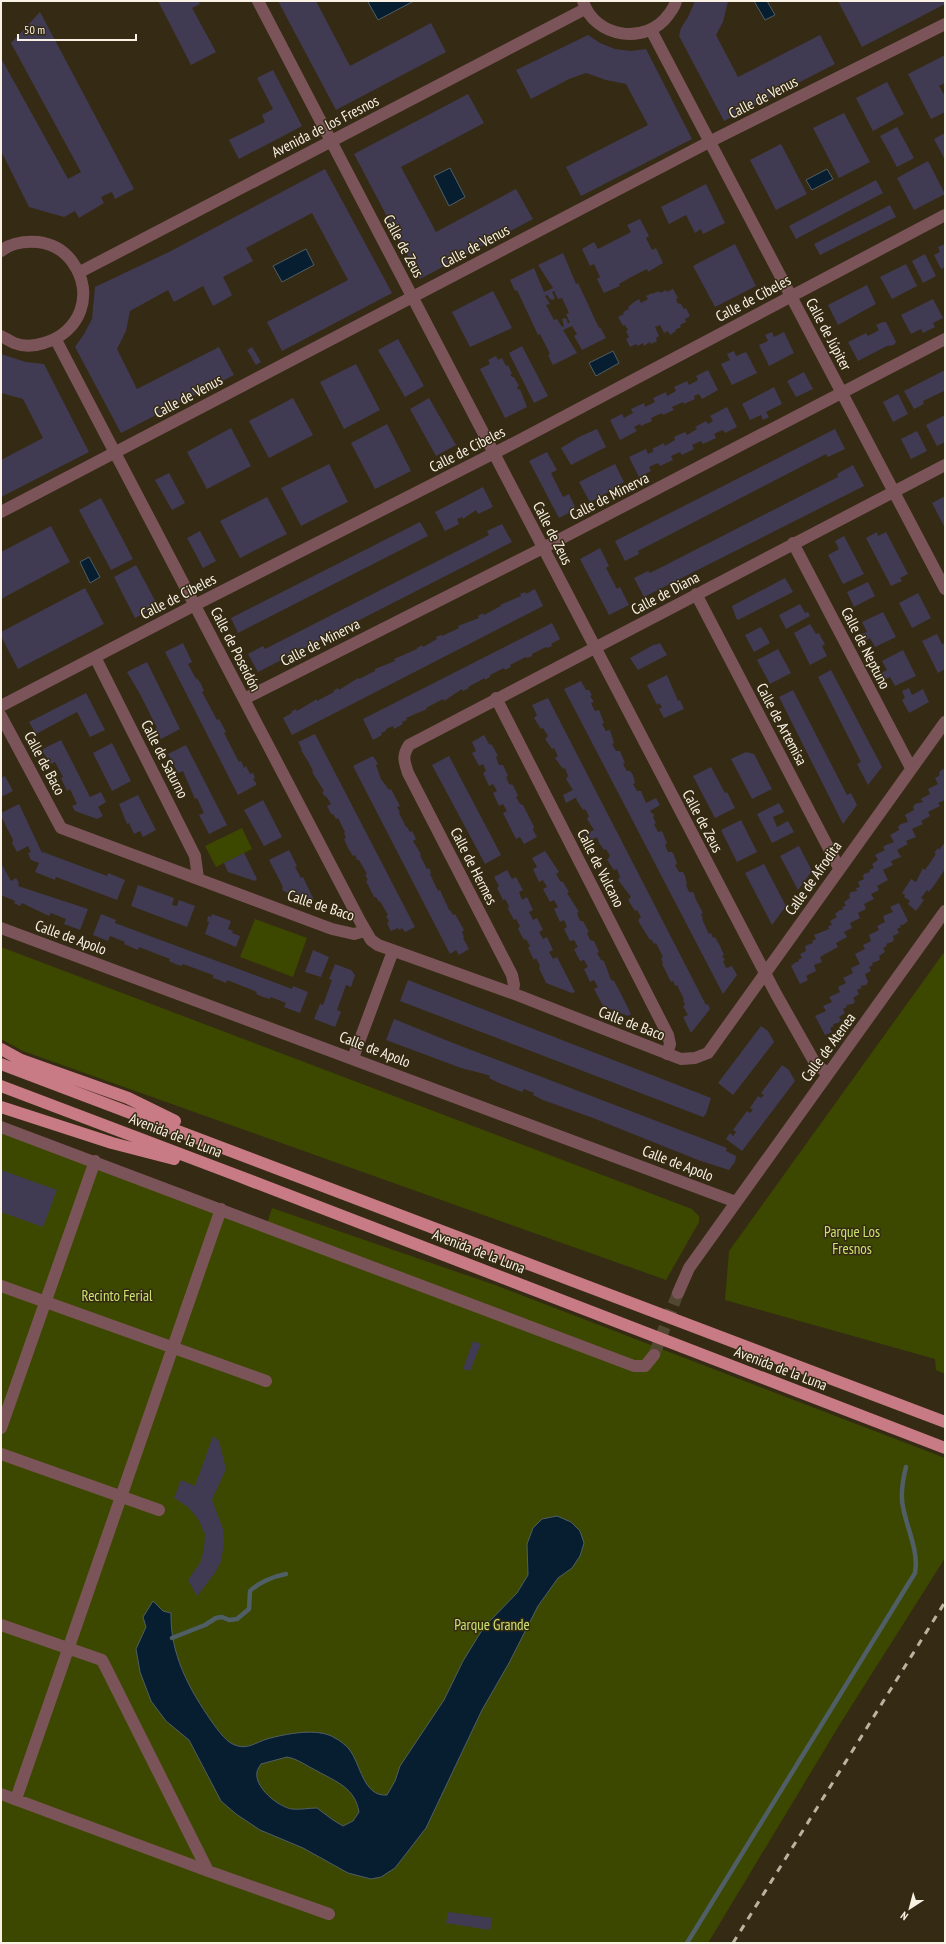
<svg xmlns="http://www.w3.org/2000/svg" width="946" height="1944" font-family="'PT Sans Narrow',sans-serif">
	<style>
		.green { fill: #3c4800 }
		.water { fill: #071e30; stroke: #505e66; fill-rule: evenodd }
		.lines { fill: none; stroke-linecap: round; stroke-linejoin: round }
		.stream { stroke: #505e66; stroke-width: 4.5 }
		.building { fill: #403b53; fill-rule: evenodd }
		.street-tunnel { stroke: #524832; stroke-width: 12; stroke-dasharray: 12 6; stroke-linecap: butt }
		.street { stroke: #7b5459; stroke-width: 12 }
		.primary { stroke: #c97b85; stroke-width: 12 }
		.rail { stroke: #bbb3a2; stroke-width: 3; stroke-dasharray: 7 7; stroke-linecap: butt }
		.labels { text-anchor: middle; dominant-baseline: central; stroke-width: 3; stroke-linejoin: round; paint-order: stroke }
		.street-label { font-size: 15px; fill: #f9f2e4; stroke: #352a13 }
		.park-label { font-size: 15px; fill: #cae36e; stroke: #352a13 }
	</style>
	<rect width="100%" height="100%" fill="#352a13"/>
	<!-- green -->
	<path class="green" d="M242,828L252,849L216,867L205,846Z
		M255,919L307,938L293,977L240,957Z
		M1,947L692,1209L699,1216V1222L666,1280L23,1051L1,1039Z
		M945,951V1374L936,1370L935,1359L725,1300L729,1251Z
		M1,1127L266,1226L272,1208L495,1285L945,1458V1558L840,1724L708,1943H1Z"/>
	<!-- water -->
	<path class="water" d="M371,1H411L412,2L378,20L368,2Z
		M754,1H767L775,15L765,20Z
		M450,168L465,197L449,206L434,176Z
		M827,169L833,179L812,190L806,180Z
		M306,249L314,265L282,282L273,266Z
		M613,351L619,363L596,376L589,363Z
		M89,557L100,577L90,583L80,562Z
		M557,1516L571,1522L580,1531L584,1543L580,1556L572,1568L558,1578L538,1606L509,1663L482,1710L426,1828L395,1868L381,1877L371,1879L348,1873L303,1848L260,1830L236,1814L221,1801L189,1740L166,1721L151,1701L140,1672L136,1649L146,1627L143,1617L153,1601L163,1611L171,1613C170,1654 189,1689 212,1722C218,1730 227,1744 238,1746C248,1749 257,1742 267,1739C285,1734 318,1727 335,1738C339,1740 346,1745 349,1749C361,1764 363,1797 387,1795L395,1781L400,1766L444,1700L463,1661L484,1627L517,1593L528,1575L527,1544L533,1528L542,1519ZM287,1757C298,1759 307,1766 317,1771C337,1782 355,1788 359,1812L353,1821L343,1826L333,1820L317,1808C309,1808 299,1810 292,1809C278,1807 254,1787 257,1772C257,1770 260,1766 261,1764Z"/>
	<g class="lines">
		<!-- stream -->
		<path class="stream" d="M172,1638L205,1625L216,1618L222,1617L229,1620L237,1619L249,1609L250,1591C258,1583 274,1576 286,1574
			M687,1943L915,1573C919,1551 907,1529 903,1507C900,1494 903,1479 906,1467"/>
	</g>
	<!-- building -->
	<path class="building" d="M158,1H198L200,4L192,8L216,52L191,65Z
		M278,1H316L350,66L431,23L446,52L336,110Z
		M695,1H728L723,22L716,35L738,77L820,35L835,64L724,121L679,36L681,28L688,17Z
		M838,1H945V4L862,47Z
		M40,12L134,189L115,199L112,192L101,197L104,203L79,218L75,211L64,217L29,207L1,151V58L68,179L81,172L11,43Z
		M588,35L600,43L615,49L631,51L646,49L692,139L581,196L566,167L648,125L626,84L606,80L586,73L569,79L531,99L516,70Z
		M945,55V83L939,86L945,96V112L931,119L908,74Z
		M273,70L302,126L239,159L229,140L265,122L262,115L273,109L257,78Z
		M887,82L904,114L873,131L856,98Z
		M468,94L484,123L401,167L436,232L516,189L533,219L420,279L354,154Z
		M844,113L870,162L839,178L813,128Z
		M897,127L914,158L897,167L880,136Z
		M945,133V160L934,139Z
		M781,144L807,194L776,210L750,160Z
		M928,161L945,194L914,210L897,178Z
		M325,169L392,293L282,351L267,322L348,280L312,213L246,248L253,261L223,277L232,295L224,300L213,306L203,286L174,302L168,290L130,311L126,331L117,349L137,389L219,347L234,375L121,433L75,347L84,334L92,319L95,287L169,252Z
		M876,180L883,193L796,239L789,226Z
		M706,184L725,223L703,234L701,229L695,233L686,215L669,224L661,207Z
		M890,205L896,217L820,255L814,244Z
		M640,219L649,236L646,238L652,250L656,248L663,263L648,272L647,269L631,277L619,284L620,286L604,293L597,279L600,277L594,264L590,266L582,249L594,242L598,249L631,232L627,225Z
		M735,244L756,286L715,307L693,266Z
		M945,244V267L941,269L934,255L940,252L938,247Z
		M563,253L576,284L578,283L599,328L600,327L606,338L582,350L574,336L577,334L572,326L563,330L577,353L553,365L548,355L550,354L540,334L538,335L517,290L515,291L510,280L534,268L544,292L553,288L538,265ZM554,291L558,299L562,298L569,313L566,314L570,323H568L566,318L562,319L564,326L562,327L557,319L554,320L546,305L550,304L545,296L547,295L550,299L553,300L555,298L552,292Z
		M925,254L936,276L923,283L912,261Z
		M906,264L917,286L892,299L880,277Z
		M867,285L876,304L838,325L828,305Z
		M673,289L678,298L676,299L678,304L680,303L684,309L686,308L690,316L685,319L686,322L680,325L681,327L675,330L676,331L670,335L668,331L664,333L660,325L655,327L659,336L656,338L657,341L651,344L650,342L644,346L643,343L638,346L636,344L630,347L626,339L629,337L626,331L628,330L625,325L623,326L618,317L624,314L623,312L629,309L628,307L634,302L639,299L641,303L648,299L646,296L652,293V294L659,291L660,293L666,290L667,292Z
		M493,291L512,328L470,347L452,312Z
		M933,299L943,318L933,323L935,327L923,333L921,329L911,334L901,315Z
		M883,322H886L896,342L894,345L887,346L858,361L848,342L866,333L868,336L879,330L876,325Z
		M772,332L774,337L784,332L794,353L769,366L759,345L768,341L765,335Z
		M398,339L424,386L405,397L378,350Z
		M522,346L548,396L534,403L509,353Z
		M252,347L261,362L256,365L247,350Z
		M734,351L736,356L746,352L757,373L732,385L721,364L730,360L727,354Z
		M1,354L26,362L44,364L89,452L1,497V460L43,438L23,399L1,393Z
		M496,356L498,360L502,358L506,366L508,365L512,374H510L512,377H514L519,386L517,387L518,390L520,389L527,407L505,418L480,369L490,364L488,360Z
		M356,364L380,410L344,429L320,382Z
		M708,370L718,390L702,399L699,394L694,396L695,399L684,404L683,402L672,407L674,410L663,415L662,413L651,418L652,421L641,426L640,424L634,427L637,431L620,440L610,420L622,414L624,418L629,415L633,413L631,409L644,403L645,407L655,402L653,398L666,392L667,396L676,391L674,387L687,381L689,385L698,380L696,376Z
		M945,370V393L944,391L923,401L924,404L914,409L904,391Z
		M804,372L813,389L796,397L787,381Z
		M774,387L782,404L766,412L769,417L763,420L761,415L750,420L742,404Z
		M898,394L908,414L893,422L883,402Z
		M293,398L313,435L269,458L249,421Z
		M429,398L456,445L436,456L410,409Z
		M727,407L737,427L725,433L723,430L718,432L714,434L716,438L703,444L701,441L692,445L694,449L682,455L680,452L671,456L673,460L660,466L658,463L649,467L651,471L639,477L629,457L646,449L648,454L654,451L652,449L664,443L665,446L675,440L674,437L685,432L687,435L697,429L695,427L706,421L708,424L713,421L710,416Z
		M945,415V442L937,446L926,425Z
		M387,424L411,471L375,489L351,443Z
		M231,428L251,466L207,489L187,452Z
		M597,429L606,447L571,465L561,448L579,437Z
		M835,429L845,449L828,457L826,454L638,551L639,554L625,561L615,541Z
		M917,431L927,451L911,459L901,439Z
		M547,452L557,470L551,473L563,497L569,494L576,509L559,518L529,461Z
		M329,464L348,502L301,526L281,488Z
		M615,464L624,482L619,485L620,486L590,502L579,482Z
		M853,465L864,486L644,597L634,578L648,571L650,573L838,477L837,474Z
		M169,473L185,503L172,510L155,480Z
		M483,487L493,507L478,514L476,510L463,519L462,517L457,519L459,524L445,531L435,512Z
		M945,496V528L932,503Z
		M267,497L287,534L240,558L220,521Z
		M101,498L133,559L111,570L79,510Z
		M420,522L428,536L238,633L231,618Z
		M502,524L512,542L258,672L248,654L263,646L265,649L408,576L489,535L487,531Z
		M51,526L70,562L1,599V552Z
		M200,531L216,561L203,568L187,538Z
		M877,532L878,536L886,532L908,574L900,578L902,581L891,586L866,538Z
		M844,536L864,574L843,584L828,555L839,549L835,541Z
		M600,548L609,566L606,568L617,589L620,587L629,605L609,615L580,559Z
		M136,565L158,606L135,618L114,577Z
		M785,578L793,592L738,620L736,618L732,606Z
		M868,582L875,596L854,607L847,592Z
		M85,588L104,624L18,669L1,636V632Z
		M535,589L543,606L292,735L283,718L292,713L291,712L296,709L297,711L317,699V701L334,692L333,691L338,688L339,690L358,678L359,679L375,671V669L395,661L394,659L417,649V648L422,645L423,647L437,639L436,637L441,635L442,636L459,628L458,626L479,618L478,616L483,613L484,615L501,606L500,605L521,596L520,594L525,592L526,594Z
		M918,593L931,618L912,628L899,603Z
		M800,604L805,613L808,612L810,616L786,629L779,615Z
		M883,612L896,637L875,647L870,638L864,641L861,634L867,632L862,622Z
		M552,623L560,639L551,644L552,646L547,648L546,647L532,654V656L527,658L526,657L510,665L511,667L505,670L504,668L490,675V677L485,680V678L468,687L469,688L463,691L462,689L444,701L443,699L426,708L427,709L406,718L407,720L402,722L403,724L394,729L393,726L386,729V731L381,733L382,735L373,740L363,719Z
		M810,624L816,634L819,633L822,639L825,644L822,646L827,656L810,665L794,633Z
		M761,627L770,643L754,652L745,635Z
		M937,634L942,644L945,643V669L938,673L922,641Z
		M183,643L192,662L188,664L196,679L197,678L201,684L204,691L202,692L217,720L219,719L226,732L224,733L239,762L241,761L244,768L246,766L250,774L253,773L255,778L253,779L256,783V785L238,795L165,652Z
		M660,643L667,655L638,670L630,658L655,644V645Z
		M778,649L791,673L770,684L757,660Z
		M903,650L916,676L895,686L890,677L884,680L883,677L881,673L887,670L882,661Z
		M147,662L180,729L161,739L155,729L157,728L140,694L127,672Z
		M831,670L882,767L868,785L857,764L861,762L818,677Z
		M667,675L678,701L680,700L684,709L664,718L659,709L662,707L659,703L657,705L647,685Z
		M581,681L586,690H589L592,695L590,696L594,702L591,703L595,711L599,710L604,723L602,724L606,731L610,730L614,743L612,744L616,751H620L625,763L623,764L627,771H630L633,775L635,783L633,784L637,791H641L646,803L656,798L660,805L650,811L654,815L653,817L656,823L654,824L658,832L662,831L667,843L665,845L668,852H672L674,855L677,864L675,865L679,872H683L685,876L687,884L686,885L689,892H693L695,896V898L703,913L701,914L703,919H702L709,934L711,933L713,938L715,937L720,946L724,955L722,956L725,960L723,961L726,968L732,966L737,975L723,994L564,689Z
		M909,688L912,695L923,689L929,702L909,713L902,700L905,698L902,691Z
		M793,690L847,795L851,793L857,805L843,824L779,697Z
		M86,693L105,730L90,737L77,712L36,734L29,722Z
		M548,698L706,1005L708,1004L710,1009L691,1033L683,1017L688,1015L683,1006L685,1005L683,1000L684,999L677,985L675,986L673,981L671,982L662,964L663,963L661,958L663,957L656,943L654,944L651,939L650,940L640,924L638,920L641,917L637,910L635,911L628,900L631,897L618,880L620,877L617,869L614,870L607,860L610,856L606,849L604,850L599,843L597,837L587,843L583,835L594,830L587,819L589,816L585,809L583,810L576,799L577,797L566,803L563,795L573,790L566,779L568,776L565,768L563,769L555,758L558,756L554,748L552,749L545,739L548,736L543,728L541,729L534,718L537,715L532,705Z
		M315,734L415,927L405,932L402,928L399,930L398,928L391,931L387,923L389,921L386,916L388,915L380,901L379,902L376,897H374L366,881L368,880L365,875L367,874L359,860H357L355,855L353,856L348,848L344,839L346,838L344,833L345,832L338,818L336,819L333,814H331L327,806L331,804L326,796L325,797L322,792L324,791L312,772L313,771L309,763L301,750L302,749L298,742Z
		M484,735L489,744L492,745L498,756L496,757L499,765H503L508,776L506,777L509,784L513,785L518,796L516,797L520,804L523,805L534,827L533,830L537,837L524,844L520,837L516,839L503,813L507,811L503,804L499,806L493,793L497,791L493,784L489,786L483,773L486,771L483,764L479,766L472,753L476,751L472,742Z
		M61,740L90,797L101,792L106,802L98,807L103,816L97,819L75,811L72,806L77,804L70,789L67,791L61,778L63,777L55,762L51,764L43,752V749Z
		M112,743L131,781L112,791L93,753Z
		M186,745L227,825L209,834L199,815L204,813L197,798L195,799L183,771L178,773L168,754Z
		M746,752L754,754L772,789L752,799L731,759Z
		M373,756L378,764L376,765L381,779L389,790L391,789L400,806L397,807L400,812L399,813L406,827H407L410,832L412,831L416,839L413,841L421,854L420,855L427,869L429,868L431,873L430,874L438,891L440,890L449,910H450L453,915L455,914L464,930L462,932L464,937L463,938L469,949L459,955L456,950L450,954L353,766Z
		M449,756L501,855L485,864L432,765Z
		M711,767L725,793L727,792L735,808L715,818L693,776Z
		M945,768V800L938,803L940,806L928,812L930,816L921,821L923,824L912,829L916,837L906,841L908,844L897,850L901,857L891,861L893,865L883,870L888,880L877,886L879,890L871,894L874,899L864,904L866,909L858,913L860,918L850,923L852,928L844,932L847,937L836,943L838,947L820,957L822,962L814,965L816,971L806,976L808,980L800,984L791,966L796,962H799L798,960L802,958L800,954L806,951L805,947L807,945L813,943L812,941L816,939L814,935L829,929L828,926L832,925L830,921L837,917L835,914L840,910H843L842,907L846,906L844,902L850,898L849,895L851,892L857,891L856,888L860,887L858,882L864,879L863,876L864,874L870,872L869,870L874,868L872,864L878,860L875,855L885,850L883,847L886,845L894,842L890,835L899,830L898,827L901,824L908,822L905,815L914,810L913,807L915,804L923,802L921,799L930,794L928,789L938,784L935,778L939,776L940,771Z
		M5,776L13,791L1,797V778Z
		M138,795L156,830L143,837L140,831L134,834L129,823L127,824L119,804Z
		M263,800L282,837L264,846L244,810Z
		M779,803L784,812L773,817L777,827L788,821L794,832L772,843L757,814Z
		M19,804L42,853L43,852L107,876L108,873L125,880L117,900L56,877L55,880L35,872L39,863L31,860L28,853L31,852L28,846L17,852L12,843L13,840L1,816V813Z
		M741,820L757,852L737,862L721,830Z
		M945,842V869L935,884L929,892L927,890L921,898L924,900L916,911L908,904L910,901L904,897L905,895L902,893L911,879L916,882L923,868L925,870L936,854L934,853L938,848L939,850Z
		M799,846L812,871L798,890L780,856Z
		M289,850L297,866L295,867L301,878L303,877L314,900L311,902L283,891L282,888L283,887L269,860Z
		M545,851L559,872L556,874L560,881L563,882L569,892L567,893L579,912L577,913L580,921H583L589,932L587,933L590,940L594,941L599,952L597,953L601,960L604,961L611,980L614,981L620,992L631,1014L628,1016L603,1006L594,989L598,987L594,980L590,982L584,969L588,967L584,960L580,961L574,949L578,947L574,940L570,941L564,929L567,927L564,920L560,922L554,909L558,907L554,900L550,902L543,889L547,887L543,880L539,882L533,869L537,867L532,858Z
		M244,853L257,879L255,881L228,872L224,863Z
		M1,863L11,881L16,878L19,883L18,886L88,909L80,930L64,924L66,919L51,913L49,916L22,903L20,906L14,903L15,901L1,895Z
		M764,864L786,906L772,925L745,873Z
		M507,870L512,879L516,877L523,890L519,892L522,900L527,897L533,910L529,912L533,920L537,918L543,930L539,932L543,939L547,937L553,950L549,952L553,959L557,957L575,992L572,993L546,983L539,968L540,966L536,958L534,960L528,948L530,946L526,939L524,940L518,929L520,926L516,919L514,920L508,909L509,906L505,899L503,900L497,888L499,886L494,877Z
		M138,885L174,898L172,905L177,906L179,900L195,906L187,927L131,906Z
		M899,903L908,921L903,925H900L901,927L897,929L899,933L893,936L894,940L892,942L886,944L887,946L883,948L885,952L879,956L880,959L878,961L872,963L873,965L869,967L871,971L865,974L868,982L866,985L860,986L862,988L857,990L859,994L853,998L855,1001L853,1004L846,1005L847,1007L843,1009L845,1013L839,1017L841,1020L838,1023L833,1024L834,1026L830,1028L832,1032L825,1035L815,1016L826,1011L823,1006L832,1002L829,997L840,992L838,987L846,983L843,978L853,973L851,968L860,964L855,954L865,949L863,945L871,941L869,935L879,930L877,926L885,922L883,916L893,912L890,907Z
		M101,914L116,920L115,923L225,964L292,989L293,986L308,992L300,1013L284,1007L286,1003L271,997L270,999L263,997L256,994L257,992L227,980L226,983L219,980L213,978V975L183,964L182,966L175,964L169,961L170,959L139,947L138,950L124,944L125,942L110,936L108,941L93,935Z
		M212,914L231,921L228,929L233,931L232,933L240,936L236,947L205,934L209,922L207,921L208,916L211,917Z
		M313,950L329,957L321,977L305,972Z
		M335,964L351,970L355,975L351,987L346,985L337,1010L341,1012L335,1027L314,1019L320,1004L323,1005L332,980L329,979Z
		M408,980L711,1098L706,1114L703,1117L400,1001Z
		M394,1019L453,1043L727,1148L726,1151L736,1156L735,1162L729,1170L698,1160L593,1118L543,1100L533,1095L534,1093L524,1089L522,1092L499,1083L489,1078L490,1076L488,1075L461,1068L386,1040Z
		M761,1026L768,1031L774,1042L733,1095L718,1083Z
		M782,1065L789,1070L795,1081L742,1151L726,1139L730,1133L733,1136L736,1132L733,1130L747,1111L750,1113L753,1110L750,1108L758,1096L761,1098L764,1095L761,1093Z
		M1,1170L57,1190L43,1227L1,1212Z
		M473,1341L481,1344L470,1371L463,1369Z
		M213,1436L219,1441L226,1469L212,1500L223,1529L224,1544L221,1561L215,1573L197,1596L188,1580L200,1563L204,1549L205,1534L198,1519L188,1507L174,1498L181,1480L195,1486Z
		M448,1912L492,1918L490,1930L446,1923Z"/>
	<g class="lines">
		<!-- street-tunnel -->
		<path class="street-tunnel" d="M654,1355L678,1293"/>
		<!-- street -->
		<path class="street" d="M258,1L776,994L815,1063L828,1074
			M583,1C594,38 647,46 669,14C672,10 675,6 676,1
			M651,30L945,589
			M1,251C12,242 25,241 38,242C53,244 65,251 73,263C95,294 80,333 44,343C35,346 24,347 14,343C10,341 5,338 1,336
			M80,272L585,9
			M56,340L360,921L371,940L378,945L512,993L681,1059L695,1058L708,1053L945,722
			M1,512L711,141L945,24
			M793,543L911,768
			M696,594L839,868
			M95,657L195,856L198,878
			M496,698L668,1035L670,1044L667,1054
			M244,699L543,548L945,339
			M1,706L195,605L514,443L945,215
			M1,716L61,828L332,929L354,934L365,931
			M1,928L736,1202
			M512,993L514,985L512,975L408,773C404,761 402,756 409,745L945,465
			M353,1058L393,951
			M1,1127L634,1366H645L654,1355
			M1,1286L266,1381
			M678,1293L689,1268L945,911
			M1,1428L95,1161
			M1,1454L159,1510
			M1,1625L102,1660L208,1871
			M1,1794L208,1871L329,1914
			M16,1799L221,1209"/>
		<!-- primary -->
		<path class="primary" d="M1,1049L21,1060L128,1098L175,1121
			M1,1064L945,1422
			M1,1086L236,1175L945,1448
			M1,1107L112,1143L174,1159"/>
		<!-- rail -->
		<path class="rail" d="M733,1943L945,1602"/>
	</g>
	<g class="labels">
		<!-- street labels -->
		<g class="street-label">
			<text transform="translate(763 97) rotate(-27)">Calle de Venus</text>
			<text transform="translate(325 126) rotate(-27)">Avenida de los Fresnos</text>
			<text transform="translate(404 246) rotate(62)">Calle de Zeus</text>
			<text transform="translate(475 246) rotate(-28)">Calle de Venus</text>
			<text transform="translate(753 298) rotate(-28)">Calle de Cibeles</text>
			<text transform="translate(829 334) rotate(62)">Calle de Júpiter</text>
			<text transform="translate(188 396) rotate(-28)">Calle de Venus</text>
			<text transform="translate(467 449) rotate(-27)">Calle de Cibeles</text>
			<text transform="translate(609 496) rotate(-27)">Calle de Minerva</text>
			<text transform="translate(553 533) rotate(63)">Calle de Zeus</text>
			<text transform="translate(665 593) rotate(-28)">Calle de Diana</text>
			<text transform="translate(178 596) rotate(-27)">Calle de Cibeles</text>
			<text transform="translate(320 642) rotate(-27)">Calle de Minerva</text>
			<text transform="translate(866 648) rotate(63)">Calle de Neptuno</text>
			<text transform="translate(236 649) rotate(63)">Calle de Poseidón</text>
			<text transform="translate(782 724) rotate(62)">Calle de Artemisa</text>
			<text transform="translate(165 759) rotate(63)">Calle de Saturno</text>
			<text transform="translate(45 763) rotate(62)">Calle de Baco</text>
			<text transform="translate(703 821) rotate(62)">Calle de Zeus</text>
			<text transform="translate(474 866) rotate(63)">Calle de Hermes</text>
			<text transform="translate(601 868) rotate(63)">Calle de Vulcano</text>
			<text transform="translate(813 878) rotate(-55)">Calle de Afrodita</text>
			<text transform="translate(321 905) rotate(18)">Calle de Baco</text>
			<text transform="translate(71 937) rotate(20)">Calle de Apolo</text>
			<text transform="translate(632 1023) rotate(21)">Calle de Baco</text>
			<text transform="translate(828 1047) rotate(-54)">Calle de Atenea</text>
			<text transform="translate(375 1049) rotate(21)">Calle de Apolo</text>
			<text transform="translate(176 1135) rotate(21)">Avenida de la Luna</text>
			<text transform="translate(678 1163) rotate(21)">Calle de Apolo</text>
			<text transform="translate(479 1251) rotate(21)">Avenida de la Luna</text>
			<text transform="translate(781 1368) rotate(21)">Avenida de la Luna</text>
		</g>
		<!-- park labels -->
		<g class="park-label">
			<text x="852" y="1231">Parque Los<tspan x="852" dy="17">Fresnos</tspan></text>
			<text x="117" y="1295">Recinto Ferial</text>
			<text x="492" y="1624">Parque Grande</text>
		</g>
	</g>
	<!-- border -->
	<rect width="946" height="1944" fill="none" stroke="#f9f2e4" stroke-width="4"/>
	<!-- north arrow -->
	<g transform="translate(910 1908) rotate(216)" stroke="#352a13" stroke-width="3" paint-order="stroke">
	<path d="M0-3L7 15L0 10L-7 15Z" fill="#f9f2e4"/>
	<text y="-6" font-size="11" font-weight="bold" text-anchor="middle" fill="#f9f2e4">N</text>
	</g>
	<!-- scale -->
	<path d="M18 34v6h118v-6" fill="none" stroke="#f9f2e4" stroke-width="2"/>
	<text x="24" y="34" font-size="12" fill="#f9f2e4" stroke="#352a13" stroke-width="3" paint-order="stroke">50 m</text>
</svg>
